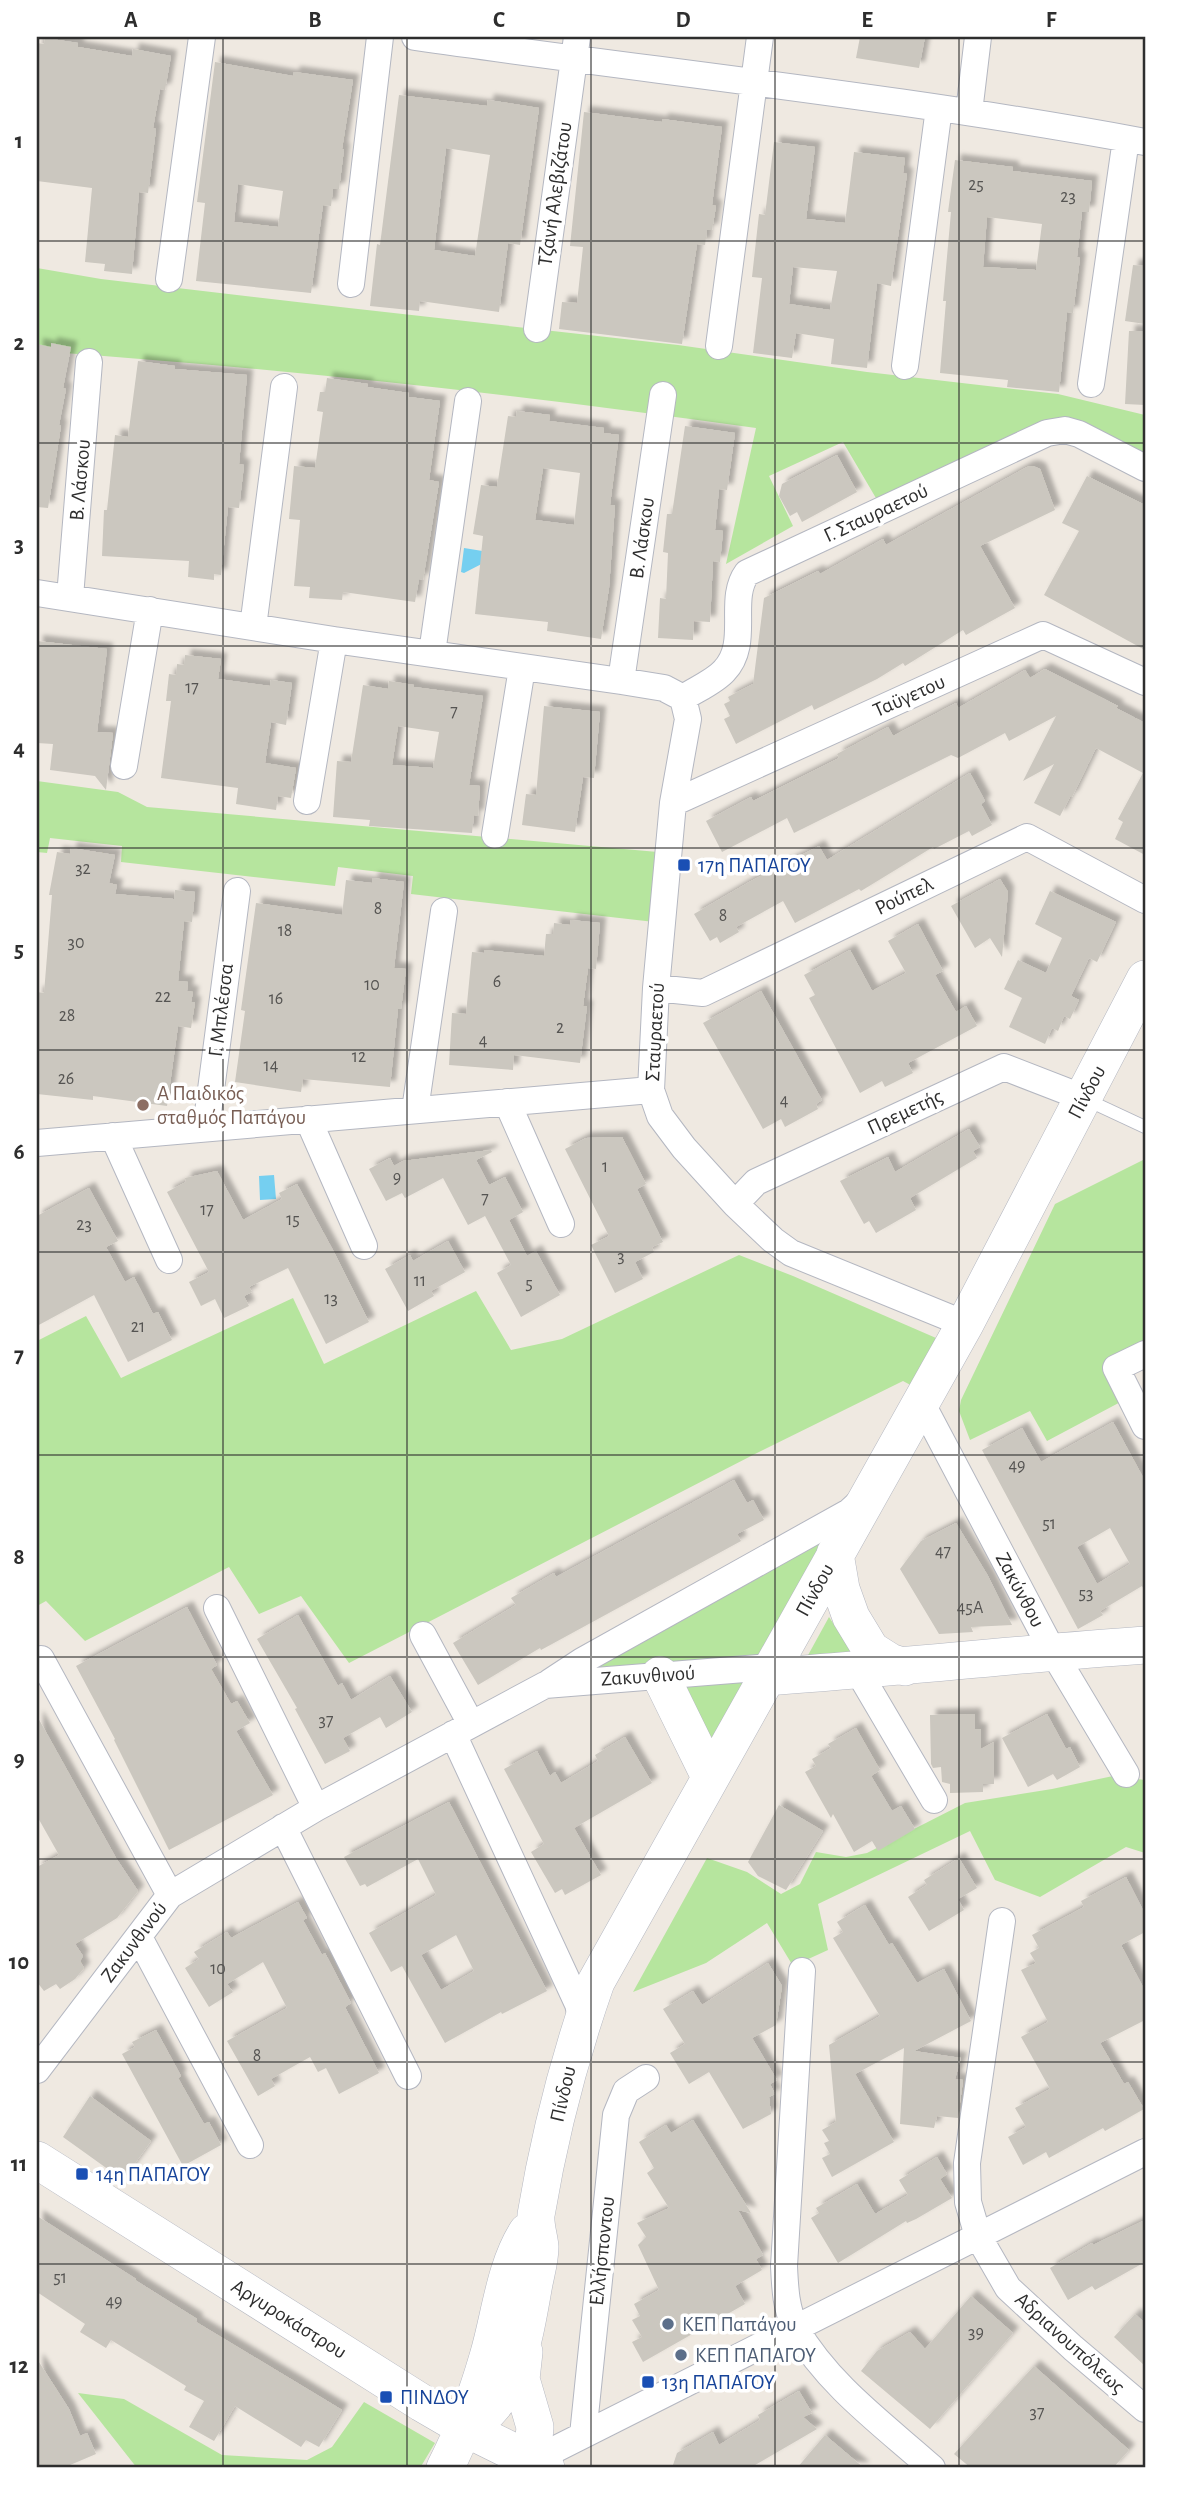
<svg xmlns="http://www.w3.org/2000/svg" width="1182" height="2505" font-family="'Alegreya Sans',sans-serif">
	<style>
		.green { fill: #b6e59e }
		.water { fill: #75cff0 }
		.building { fill: #cbc7bf; fill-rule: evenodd; filter: url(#shadow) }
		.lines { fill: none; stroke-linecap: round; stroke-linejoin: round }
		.lane-casing { stroke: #b4b7c1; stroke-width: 14 }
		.street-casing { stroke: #b4b7c1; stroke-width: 28 }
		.secondary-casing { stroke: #b4b7c1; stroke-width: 38 }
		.lane { stroke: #fff; stroke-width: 12 }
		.street { stroke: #fff; stroke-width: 26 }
		.secondary { stroke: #fff; stroke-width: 37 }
		.grid { fill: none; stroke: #2e2e2e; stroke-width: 2; stroke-opacity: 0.55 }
		.transit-dot { fill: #1a4fb4; stroke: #fff; stroke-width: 2.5 }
		.education-dot { fill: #8d6e63; stroke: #fff; stroke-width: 2.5 }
		.service-dot { fill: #5c6f8a; stroke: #fff; stroke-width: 2.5 }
		.labels { text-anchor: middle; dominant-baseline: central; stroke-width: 7; stroke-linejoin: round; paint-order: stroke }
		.number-label { font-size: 18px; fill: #555452 }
		.street-label { font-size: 21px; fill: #2e2e2e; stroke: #fff }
		.transit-label { font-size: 21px; fill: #164399; stroke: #fff; text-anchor: start }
		.education-label { font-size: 21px; fill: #785e54; stroke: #fff; text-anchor: start }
		.service-label { font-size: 21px; fill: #4e5e75; stroke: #fff; text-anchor: start }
		.neatline { fill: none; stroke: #2e2e2e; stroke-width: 2.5 }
		.grid-label { font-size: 23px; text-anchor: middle; font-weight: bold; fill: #2e2e2e }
	</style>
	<defs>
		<filter id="shadow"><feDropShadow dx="6" dy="-6" stdDeviation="2" flood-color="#0004"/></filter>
	</defs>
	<rect width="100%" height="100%" fill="#efe9e1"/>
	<!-- green -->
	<path class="green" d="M37,268L101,279L349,308L678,345L867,372L1058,394L1145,415V468L1079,434L883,510L843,442L769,476L793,526L726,564L756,428C517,394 277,368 37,351Z
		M37,781L118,792L147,807L669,853L663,923L411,894L413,876L338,867L335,886L121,862L122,846L50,838L47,853L37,852Z
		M1145,1159V1341L1109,1359L1128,1398L1047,1441L1030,1411L970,1440L959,1411L961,1400L1055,1204Z
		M739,1255L793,1276L943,1341L916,1388L903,1381L751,1456L349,1663L301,1596L259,1614L229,1567L85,1641L46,1601L37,1606V1341L86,1316L121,1378L293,1298L324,1364L476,1291L511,1350L562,1339Z
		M847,1524L772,1664L577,1669Z
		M829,1617L855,1656L807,1657Z
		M764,1679L717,1764L678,1681Z
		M1113,1776L1145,1780V1853L1126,1847L1040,1897L995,1880L970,1831L818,1904L828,1950L793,1966L767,1923L706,1963L633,1992L707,1858L747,1872L781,1894L800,1884L816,1852L846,1857L867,1853L965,1803L1052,1789Z
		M78,2393L124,2399L222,2455L307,2460L332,2447L364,2402L435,2443L420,2468H137Z"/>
	<!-- water -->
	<path class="water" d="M464,548L501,554L464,573L461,572Z
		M274,1175L276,1199L260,1200L259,1176Z"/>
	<!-- building -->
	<path class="building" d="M860,37H925L919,68L856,58Z
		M45,38L78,43V47L132,56L133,49L171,56L165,90L160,89L153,128L156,129L148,193L139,192L132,274L104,271L105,264L85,262L92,188L37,181V43L44,44Z
		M215,62L293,76L294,72L353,80L342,149H344L339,189H333L331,206L323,205L311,293L196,281L205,203L197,202ZM238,184L283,191L278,227L234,222Z
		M399,95L487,106L488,100L539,108L520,245L508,243L499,312L420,301L419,311L370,306L377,244L380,245ZM446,148L490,155L475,256L434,250Z
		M584,112L662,122V119L722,127L712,205L716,206L712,230H707L705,245L697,244L682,344L559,329L562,302L577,303L583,247L570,246Z
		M774,142L815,147L806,219L845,223L854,152L905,158L903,173L907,174L891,286L877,283L867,368L831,364L834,339L796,333L792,358L753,353L762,278L752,277L759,214L765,215ZM793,267L837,271L830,310L789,304Z
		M955,160L1013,167V171L1092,181L1089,212H1082L1077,257L1080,258L1073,313L1067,312L1059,392L1007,387L1008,380L940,373L946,301H943L951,212H948ZM987,217L1042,224L1036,270L983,267Z
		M1133,265L1145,266V324L1125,321Z
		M1129,331H1145V405L1125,404Z
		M51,343L71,347L63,388L66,389L59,425L61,426L48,508L37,507V344L51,347Z
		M138,361L175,366V369L247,375L239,464L244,465L239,508L228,507L221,575L214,574V580L188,577L189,561L102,556L104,510H107L115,435L128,437Z
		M327,378L368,384L367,387L409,393V397L440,401L429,480L439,482L423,580L419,579L415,602L343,592L342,600L309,598L310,587L294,586L300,520L289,519L294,466L315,468L323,412L317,411L320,392H325Z
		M517,411L550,415L549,421L604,428V433L619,435L610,505H615L609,588L601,639L547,631L548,622L475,614L483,536L473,534L481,485L497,487L508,416L516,417ZM543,468L580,473L574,525L535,520Z
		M685,426L735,433L727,490L719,489L715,530L723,531L720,562L713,561L710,622L694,621L693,640L658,638L660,598L666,599L668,553L663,552L667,514H672Z
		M837,455L857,492L802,522L797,512L790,516L779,496L782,484Z
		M1033,466L1040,469L1055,510L980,546L1015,608L966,635L963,630L905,666L903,663L877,679L814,710L812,705L736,744L724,719L730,716L724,704L730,701L728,697L753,684L764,598L818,571L820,574L883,539L886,545L1027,467Z
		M1087,476L1145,505V650L1044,595L1079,531L1062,523Z
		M37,641L107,649L97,732L113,733L106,790L95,776L50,770L53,744L37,743Z
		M185,655L221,659L218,679L270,686L271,680L292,683L286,725L271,722L265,763L296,768L291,798L278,796L276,810L236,804L238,788L161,778L171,701H166L169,674L176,675L177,664L184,665Z
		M1045,669L1118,706L1116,708L1145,723V855L1115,839L1123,822L1118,819L1143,773L1096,748L1072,797H1070L1060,816L1034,803L1054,764L1023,781L1056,716L1009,741L1005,733L958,758L951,755L794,833L787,818L722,852L706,821L751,797L753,801L839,758L837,754L888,727L893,736L956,703L958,708L1025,670L1030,678Z
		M389,681L414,685V687L483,696L469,785L480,786L478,816L474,815L472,833L369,826L370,820L333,817L337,761L351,762L363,685L388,689ZM398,726L439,732L433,768L392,765Z
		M544,706L600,712L594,778L583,777L575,832L522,825L526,794L536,795Z
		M970,773L985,801L981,804L992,825L972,836L969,831L934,849L933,847L861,891L859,889L795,923L783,901L736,927L739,932L720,943L717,937L710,941L694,914L751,881L819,846L827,860Z
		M71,848L115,855L109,883L117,885L115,894L174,899L175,890L195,892L192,922L184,921L178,981L188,982L187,991L193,992L191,1002H195L191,1028L178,1026L167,1106L93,1096V1100L37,1094V992L44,993L52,895H49L57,852L70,854Z
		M372,878L404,882L394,968L406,969L401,1009H398L390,1087L303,1079L301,1092L235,1082L245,1011L241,1010L256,903L342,915L346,880L372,883Z
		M1000,879L1008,892L1002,957L990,938L975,948L951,906Z
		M1050,891L1116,922L1097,962L1089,958L1071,996L1079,1000L1070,1019L1064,1016L1058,1031L1052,1028L1045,1044L1009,1027L1022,998L1004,989L1018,960L1046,973L1062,938L1035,924Z
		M571,920L600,923L596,969L588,968L583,1006H587L580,1063L514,1055L513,1070L449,1065L452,1013L466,1014L472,952L484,953V950L544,956L546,934H553L554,923L570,925Z
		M918,924L943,971L935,975L956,1012L966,1006L977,1026L908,1063L913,1073L885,1087L882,1081L860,1093L809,998L815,995L804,975L850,950L872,991L906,973L888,941Z
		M761,991L822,1100L816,1104L818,1109L785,1127L781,1119L763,1129L703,1023Z
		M969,1129L980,1147L973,1151L977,1158L910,1198L916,1210L876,1233L869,1221L864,1224L840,1181L888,1157L895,1172Z
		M622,1137L646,1184L637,1189L663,1242L652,1247L654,1252L635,1262L643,1279L615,1293L591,1245L609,1236L565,1149L586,1138Z
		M491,1150L492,1152L476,1160L489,1185L505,1177L523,1212L509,1220L527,1256L536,1251L560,1295L521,1317L497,1273L511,1265L485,1216L468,1225L443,1178L405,1198L402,1193L386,1201L369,1169L390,1158L394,1166L403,1161Z
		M217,1171L243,1220L282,1199L279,1193L297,1184L335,1254L369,1322L326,1344L288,1268L249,1287L252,1292L244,1296L249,1306L224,1318L215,1299L201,1306L189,1282L209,1272L167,1192L186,1182L185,1178Z
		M89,1188L118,1241L106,1247L125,1282L134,1277L153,1314L158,1312L172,1340L128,1362L94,1295L37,1326V1216Z
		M448,1241L465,1272L431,1291L434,1296L408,1311L385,1269L410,1255L413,1261Z
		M1113,1422L1145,1481V1591L1142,1586L1100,1611L1103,1615L1078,1629L982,1450L1022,1428L1041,1462ZM1110,1528L1130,1564L1097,1584L1077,1547Z
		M734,1480L747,1503L753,1500L764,1520L737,1534L741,1541L541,1650L540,1648L478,1685L453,1643L516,1605L511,1598L554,1573L556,1577Z
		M956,1523L988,1576L1012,1625L971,1627L973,1632L939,1634L900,1569L921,1541Z
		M187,1607L217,1665L211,1669L231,1704L237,1701L250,1723L236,1731L273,1795L169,1850L114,1740L115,1739L76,1666Z
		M298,1615L338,1686L342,1683L351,1700L390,1676L412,1712L386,1728L380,1717L343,1738L350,1751L325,1764L295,1709L297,1708L257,1639Z
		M975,1714V1729H981V1749L994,1742V1784H983V1792L950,1793V1784L942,1782L941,1767L933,1768L931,1764L930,1715Z
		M1047,1714L1066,1749L1070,1747L1080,1767L1057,1780L1053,1774L1028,1787L1002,1738Z
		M37,1716L116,1858L138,1891L117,1918L75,1944L83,1956L80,1961L84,1968L75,1979L60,1989L56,1984L44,1991L37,1982V1867L59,1855L37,1816Z
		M856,1728L880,1770L871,1776L892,1811L901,1806L915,1829L878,1851L872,1841L854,1852L833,1814L831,1818L805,1772L816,1766L812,1759L831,1748L828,1744Z
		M625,1737L652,1783L574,1828L601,1875L565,1895L562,1889L555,1893L531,1852L544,1844L504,1769L537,1751L550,1776L555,1772L561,1783L598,1761L595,1755Z
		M449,1802L547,1991L502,2014L501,2012L445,2043L402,1966L391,1972L369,1933L436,1895L418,1859L367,1887L365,1884L360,1886L344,1857ZM456,1935L474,1971L441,1990L421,1955Z
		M779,1805L823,1831L786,1890L758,1876L748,1862Z
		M959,1858L977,1888L958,1899L964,1910L929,1931L908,1897L927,1885L924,1880Z
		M1126,1877L1145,1914V1932L1121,1945L1145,1991V2020L1100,2043L1124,2084L1128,2082L1144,2109L1105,2131L1103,2128L1049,2158L1046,2152L1023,2165L1008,2137L1026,2127L1015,2108L1050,2089L1021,2037L1048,2022L1021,1970L1036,1963L1030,1953L1039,1948L1032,1935L1084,1907L1081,1901Z
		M298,1902L307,1918L303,1920L322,1955L325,1953L351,2003L345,2007L379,2073L339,2094L326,2068L318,2072L310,2057L271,2079L275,2086L258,2096L227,2041L287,2008L263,1962L227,1984L233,1992L209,2007L185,1968L199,1959L194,1952L227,1932L231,1938Z
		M865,1905L889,1945L892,1943L917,1983L944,1969L971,2021L914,2051L961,2058L955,2079L963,2080L958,2118L937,2116L934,2128L900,2124L904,2048L855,2074L894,2142L832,2177L822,2158L830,2154L824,2143L829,2141L822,2130L836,2122L829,2045L880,2016L833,1938L843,1932L837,1922Z
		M768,1963L782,1986L776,2025L752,2038L777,2080L770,2084L775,2094L769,2097L771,2114L743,2129L709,2072L689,2084L670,2053L685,2044L663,2009L693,1991L702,2005Z
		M156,2030L181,2076L178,2078L204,2124L209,2122L221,2145L183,2166L122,2054L135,2047L132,2042Z
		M90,2096L151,2141L123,2180L63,2137Z
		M693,2120L751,2213L738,2210L763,2255L756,2259L762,2270L735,2286L745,2304L643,2362L632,2342L642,2337L632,2320L640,2316L634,2304L659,2290L638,2245L646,2237L637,2223L669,2208L647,2173L654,2168L639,2142L666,2125L671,2133Z
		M937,2157L947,2174L940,2179L952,2198L916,2219L907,2223L906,2221L838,2263L811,2218L819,2213L816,2208L857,2184L875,2214L908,2195L899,2180Z
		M37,2216L136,2279L135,2280L197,2319L196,2322L342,2410L319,2447L306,2440L301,2447L235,2406L214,2441L189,2427L204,2401L184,2390L186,2386L111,2340L106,2348L80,2332L85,2324L37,2292Z
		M1145,2220V2262L1095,2290L1092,2286L1068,2300L1050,2268L1092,2243L1093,2245Z
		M971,2296L1013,2333L930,2429L861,2371L877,2351L910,2332L925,2349Z
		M1135,2314L1145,2323V2366L1114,2337Z
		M37,2359L69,2409L80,2436L87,2433L96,2454L63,2468H37Z
		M1034,2366L1129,2450L1113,2468H971L954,2454Z
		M799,2391L812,2413L803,2417L817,2429L750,2468H672L677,2453L713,2432L719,2445L760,2420L758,2415Z
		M825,2435L864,2468H797Z"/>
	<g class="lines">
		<!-- lane casing -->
		<g class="lane-casing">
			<path id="lane" d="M1085,1099L1145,1127"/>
		</g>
		<!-- street casing -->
		<g class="street-casing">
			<path id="street" d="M415,37C659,72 903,97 1145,142
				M969,112L978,37
				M169,279L202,37
				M351,284L380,37
				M537,329L577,37
				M719,346L760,37
				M905,366L939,108
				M1091,384L1126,139
				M37,593L334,640L621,681L664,688L683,698
				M70,597L89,362
				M253,627L284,387
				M432,653L468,401
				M621,681L663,395
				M683,698L688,719L673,803L656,988L651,1090L660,1116L684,1148L735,1204L773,1240L791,1253L965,1324
				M683,698C695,690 714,682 724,671C751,643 727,600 747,573L1047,433L1065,430L1079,434L1145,468
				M124,766L150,610
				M307,801L334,640
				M673,803L1043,635L1145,682
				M495,835L522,668
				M656,988L703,993L1027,837L1145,900
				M507,1102L561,1224
				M415,1110L444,911
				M308,1119L364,1246
				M206,1128L237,891
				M113,1136L169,1260
				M37,1143L651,1090
				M735,1204L756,1182L1004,1067L1084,1098
				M1145,1354L1116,1368L1145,1426
				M921,1402L1053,1652L1126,1774
				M217,1608L316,1808
				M423,1635L471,1724
				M41,1659L170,1895
				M858,1671L934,1800
				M550,1682L582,1661L849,1512L861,1501
				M453,1734L578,2004L582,2022
				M283,1827L408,2076
				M1002,1921L967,2163L968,2202L978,2236L1008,2288L1073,2348L1145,2409
				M139,1937L250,2145
				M802,1971L784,2266C785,2288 786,2310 796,2329C828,2385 885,2426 932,2468
				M37,2070L170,1895L316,1808L545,1685L771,1667
				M583,2435L616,2115L626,2091L646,2078
				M532,2461L1145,2152"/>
		</g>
		<!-- secondary casing -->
		<g class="secondary-casing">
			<path id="secondary" d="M835,1554L841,1589L851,1617L871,1650L890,1662L905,1667
				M660,1675L710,1777
				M765,1677C892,1668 1018,1654 1145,1645
				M37,2160L422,2403L465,2428L546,2468
				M524,2352L521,2379L535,2427L532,2461
				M465,2428C515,2403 524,2339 533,2289C535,2276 540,2261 540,2247C539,2236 535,2226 536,2215C549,2137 570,2056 596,1982L965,1324L1145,979
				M445,2468C463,2433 477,2395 488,2357C500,2317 504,2268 527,2232"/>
		</g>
		<!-- lane -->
		<use href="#lane" class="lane"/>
		<!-- street -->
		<use href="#street" class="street"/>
		<!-- secondary -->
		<use href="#secondary" class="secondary"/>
	</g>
	<!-- grid -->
	<path class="grid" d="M223,37V2468M407,37V2468M591,37V2468M775,37V2468M959,37V2468M37,241H1145M37,443H1145M37,646H1145M37,848H1145M37,1050H1145M37,1252H1145M37,1455H1145M37,1657H1145M37,1859H1145M37,2062H1145M37,2264H1145"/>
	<!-- markers -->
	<g class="transit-dot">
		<rect x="677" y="858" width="14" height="14" rx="3.5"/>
		<rect x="75" y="2167" width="14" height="14" rx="3.5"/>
		<rect x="641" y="2375" width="14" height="14" rx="3.5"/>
		<rect x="379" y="2390" width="14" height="14" rx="3.5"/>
	</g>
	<circle class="education-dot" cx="143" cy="1105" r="7"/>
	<g class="service-dot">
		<circle cx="668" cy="2324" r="7"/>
		<circle cx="681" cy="2355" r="7"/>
	</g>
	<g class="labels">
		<!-- number labels -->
		<g class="number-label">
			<text x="976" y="185">25</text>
			<text x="1068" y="197">23</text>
			<text x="192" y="688">17</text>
			<text x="454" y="712">7</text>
			<text x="83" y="869">32</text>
			<text x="378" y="909">8</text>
			<text x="723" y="916">8</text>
			<text x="285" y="931">18</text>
			<text x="76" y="943">30</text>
			<text x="497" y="982">6</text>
			<text x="372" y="985">10</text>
			<text x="163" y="997">22</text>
			<text x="276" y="999">16</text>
			<text x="67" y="1016">28</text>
			<text x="560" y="1028">2</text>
			<text x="483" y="1041">4</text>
			<text x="359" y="1057">12</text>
			<text x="271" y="1066">14</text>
			<text x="66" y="1079">26</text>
			<text x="784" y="1101">4</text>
			<text x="605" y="1167">1</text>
			<text x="397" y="1178">9</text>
			<text x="485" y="1199">7</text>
			<text x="207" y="1210">17</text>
			<text x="293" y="1220">15</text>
			<text x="84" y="1225">23</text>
			<text x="621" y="1257">3</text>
			<text x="420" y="1281">11</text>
			<text x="529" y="1284">5</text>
			<text x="331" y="1299">13</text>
			<text x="138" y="1327">21</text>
			<text x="1017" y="1466">49</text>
			<text x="1049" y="1524">51</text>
			<text x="943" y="1552">47</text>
			<text x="1086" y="1594">53</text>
			<text x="970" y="1608">45Α</text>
			<text x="326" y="1721">37</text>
			<text x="218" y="1969">10</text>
			<text x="257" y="2056">8</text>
			<text x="60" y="2278">51</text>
			<text x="114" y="2302">49</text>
			<text x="976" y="2333">39</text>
			<text x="1037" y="2413">37</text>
		</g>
		<!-- street labels -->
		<g class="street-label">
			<text transform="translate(555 194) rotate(-82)">Τζανή Αλεβιζάτου</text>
			<text transform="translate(80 480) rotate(-85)">Β. Λάσκου</text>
			<text transform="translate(876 513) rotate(-25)">Γ. Σταυραετού</text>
			<text transform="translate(642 538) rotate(-82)">Β. Λάσκου</text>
			<text transform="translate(909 696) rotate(-24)">Ταϋγετου</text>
			<text transform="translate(904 896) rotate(-26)">Ρούπελ</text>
			<text transform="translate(221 1010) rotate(-83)">Γ. Μπλέσσα</text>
			<text transform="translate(655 1032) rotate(-87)">Σταυραετού</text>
			<text transform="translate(1087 1092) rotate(-62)">Πίνδου</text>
			<text transform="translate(905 1112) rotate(-25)">Πρεμετής</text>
			<text transform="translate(815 1590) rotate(-61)">Πίνδου</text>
			<text transform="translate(1020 1590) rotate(62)">Ζακύνθου</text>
			<text transform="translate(648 1676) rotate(-4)">Ζακυνθινού</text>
			<text transform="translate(134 1942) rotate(-53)">Ζακυνθινού</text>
			<text transform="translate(563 2094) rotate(-77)">Πίνδου</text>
			<text transform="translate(602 2251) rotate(-84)">Ελλήσποντου</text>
			<text transform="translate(289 2319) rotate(32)">Αργυροκάστρου</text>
			<text transform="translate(1070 2343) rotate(42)">Αδριανουπόλεως</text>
		</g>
		<!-- transit labels -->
		<g class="transit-label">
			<text x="698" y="865">17η ΠΑΠΑΓΟΥ</text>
			<text x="96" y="2174">14η ΠΑΠΑΓΟΥ</text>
			<text x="662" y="2382">13η ΠΑΠΑΓΟΥ</text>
			<text x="400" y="2397">ΠΙΝΔΟΥ</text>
		</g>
		<!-- education labels -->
		<g class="education-label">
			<text x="157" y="1093">Α Παιδικός<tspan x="157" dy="24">σταθμός Παπάγου</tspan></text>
		</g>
		<!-- service labels -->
		<g class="service-label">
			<text x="682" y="2324">ΚΕΠ Παπάγου</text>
			<text x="695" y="2355">ΚΕΠ ΠΑΠΑΓΟΥ</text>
		</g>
	</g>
	<!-- border -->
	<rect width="1182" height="2505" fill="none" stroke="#ffffff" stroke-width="77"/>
	<rect x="38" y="38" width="1106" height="2428" class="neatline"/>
	<g class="grid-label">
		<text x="131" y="27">A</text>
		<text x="315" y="27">B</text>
		<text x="499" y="27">C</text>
		<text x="683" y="27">D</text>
		<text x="867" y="27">E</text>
		<text x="1051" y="27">F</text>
		<text x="19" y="148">1</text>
		<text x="19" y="350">2</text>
		<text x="19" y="552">3</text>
		<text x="19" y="755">4</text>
		<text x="19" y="957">5</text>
		<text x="19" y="1159">6</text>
		<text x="19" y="1362">7</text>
		<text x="19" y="1564">8</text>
		<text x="19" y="1766">9</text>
		<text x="19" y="1969">10</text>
		<text x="19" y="2171">11</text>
		<text x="19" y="2373">12</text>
	</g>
</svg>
